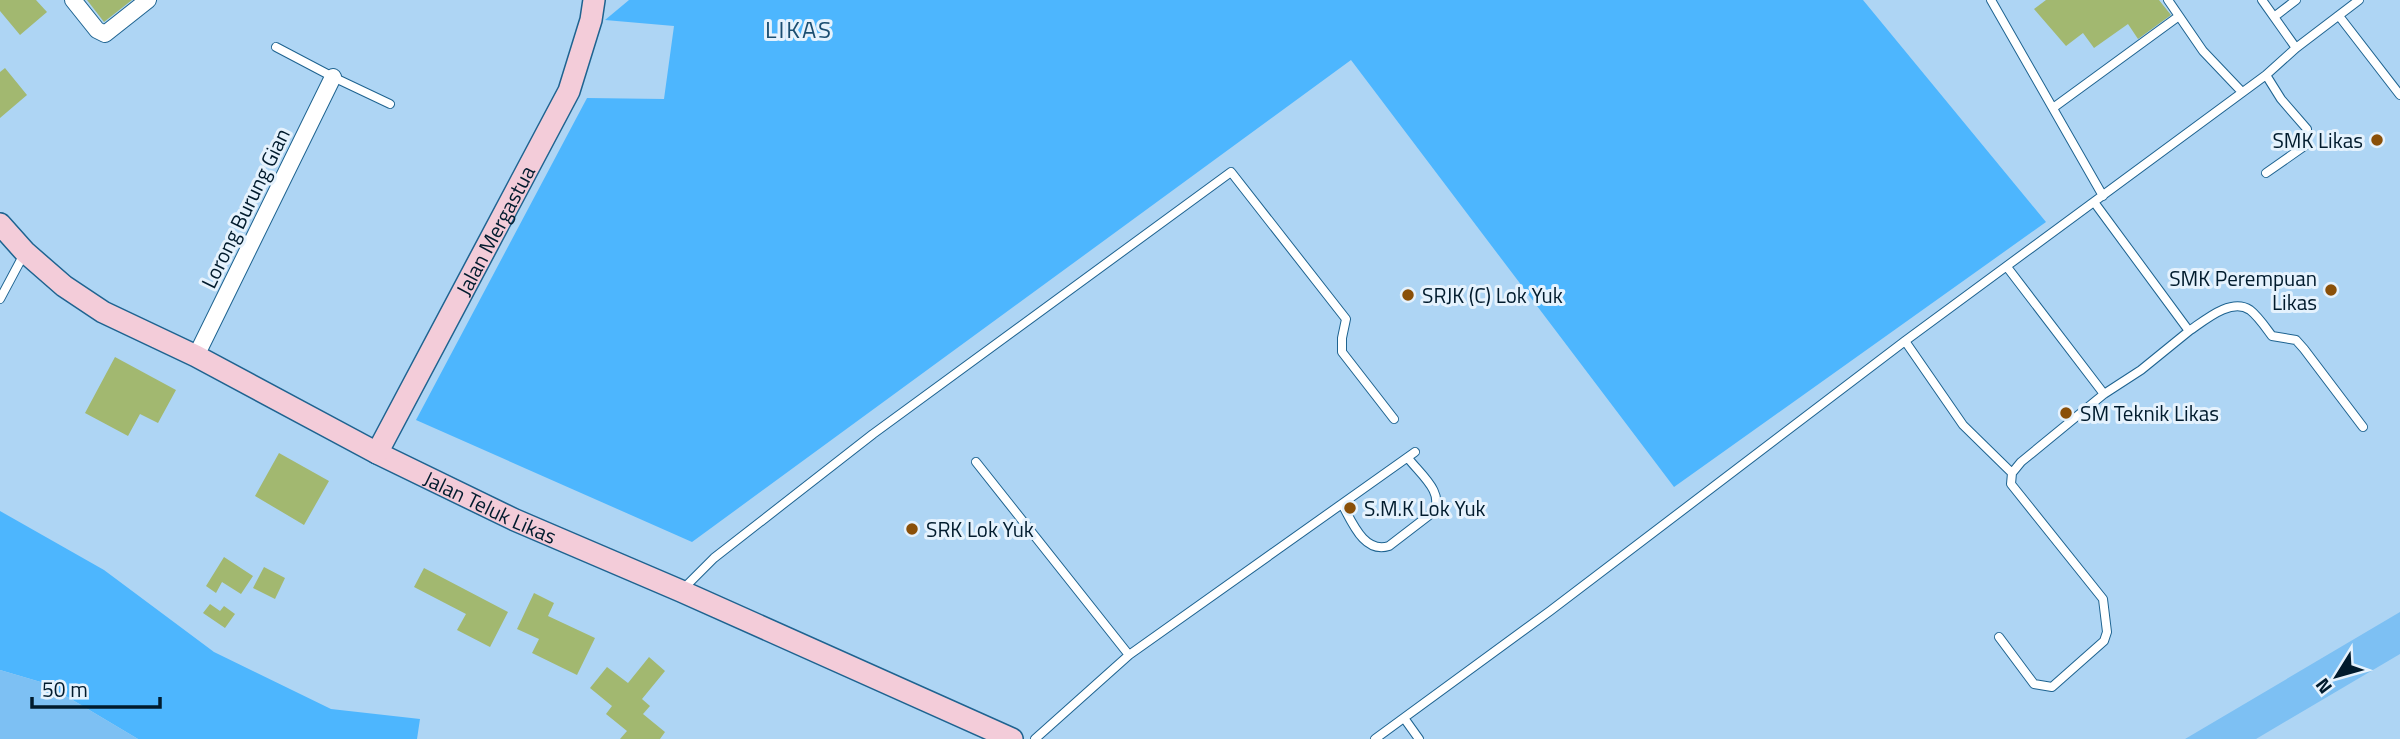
<svg xmlns="http://www.w3.org/2000/svg" width="2400" height="739" font-family="'Titillium Web',sans-serif">
	<style>
		.green { fill: #4db6fe }
		.water { fill: #7dc0f3 }
		.building { fill: #a2b870 }
		.lines { fill: none; stroke-linecap: round; stroke-linejoin: round }
		.lane-casing { stroke: #1e6390; stroke-width: 10 }
		.street-casing { stroke: #1e6390; stroke-width: 18 }
		.secondary-casing { stroke: #1e6390; stroke-width: 24 }
		.lane { stroke: #fff; stroke-width: 8 }
		.street { stroke: #fff; stroke-width: 16 }
		.secondary { stroke: #f3ccd9; stroke-width: 21 }
		.poi-dot { fill: #8a5009; stroke: #e5f2fd; stroke-width: 2.5 }
		.labels { text-anchor: middle; dominant-baseline: central; stroke-width: 6; stroke-linejoin: round; paint-order: stroke }
		.poi-label { font-size: 21px; fill: #011b2d; stroke: #e5f2fd; text-anchor: start }
		.street-label { font-size: 21px; fill: #011b2d; stroke: #e5f2fd }
		.quarter-label { font-size: 24px; letter-spacing: 2px; fill: #1b4e71; stroke: #e5f2fd }
	</style>
	<rect width="100%" height="100%" fill="#aed5f4"/>
	<!-- green -->
	<path class="green" d="M629,0H1863L2046,222L1674,487L1351,60L692,542L416,420L587,98L664,99L674,26L605,20Z
		M0,511L104,570L214,652L331,709L420,719L417,739H138L44,683L0,670Z"/>
	<!-- water -->
	<path class="water" d="M2400,612V654L2256,739H2185Z
		M0,670L44,683L138,739H0Z"/>
	<!-- building -->
	<path class="building" d="M0,0H36L47,12L20,35L0,11Z
		M87,0H132L104,22Z
		M2046,0H2159L2171,15L2138,39L2128,24L2094,48L2083,33L2066,46L2034,9Z
		M5,68L27,95L0,118V72Z
		M115,357L176,390L158,423L140,414L128,436L85,413Z
		M279,453L329,481L304,525L255,496Z
		M224,557L253,576L241,594L222,582L216,593L206,586Z
		M264,567L285,578L275,599L253,588Z
		M424,568L508,612L490,647L457,630L466,614L414,587Z
		M534,593L554,603L548,616L595,638L577,675L532,653L539,639L517,629Z
		M210,604L220,611L224,606L235,614L225,628L203,613Z
		M649,657L665,671L642,699L650,706L643,714L665,732L660,739H620L627,731L606,714L612,706L590,688L607,667L628,683Z"/>
	<g class="lines">
		<!-- lane casing -->
		<g class="lane-casing">
			<path id="lane" d="M1991,0L2103,196
				M2168,0L2203,51L2242,92
				M2262,0L2296,48
				M2339,16L2400,95
				M2274,17L2296,0
				M276,47L333,77L390,104
				M2266,75L2281,99L2307,129L2306,145L2266,173
				M2053,108L2179,16
				M2094,202L2189,331C2204,321 2231,297 2250,310C2258,316 2266,328 2272,336L2296,340L2304,349L2363,427
				M2007,267L2104,394
				M0,299L24,254
				M1905,341L1963,425L2012,473
				M976,462L1129,655L1035,739
				M1342,504C1352,522 1364,554 1389,546L1432,513C1447,494 1419,473 1408,458
				M683,589L714,558L873,434L1231,172L1346,319L1342,338V352L1394,419
				M1999,637L2034,684L2052,687L2104,641L2107,632L2103,599L2011,484L2012,473L2021,462L2104,394L2141,370L2189,331
				M1129,655L1415,452
				M1404,718L1419,739
				M1375,739L1550,611L1905,341L2266,75L2296,48L2359,0"/>
		</g>
		<!-- street casing -->
		<g class="street-casing">
			<path id="street" d="M73,0L97,30L105,34L148,0
				M196,356L333,77"/>
		</g>
		<!-- secondary casing -->
		<g class="secondary-casing">
			<g id="secondary">
				<path id="s1" d="M0,224L25,252L64,286L103,312L196,356L377,453L515,520L681,591L1012,739"/>
				<path id="s2" d="M377,453L569,91L591,20L594,0"/>
			</g>
		</g>
		<!-- lane -->
		<use href="#lane" class="lane"/>
		<!-- street -->
		<use href="#street" class="street"/>
		<!-- secondary -->
		<use href="#secondary" class="secondary"/>
	</g>
	<!-- markers -->
	<g class="poi-dot">
		<circle cx="2377" cy="140" r="7"/>
		<circle cx="2331" cy="290" r="7"/>
		<circle cx="1408" cy="295" r="7"/>
		<circle cx="2066" cy="413" r="7"/>
		<circle cx="1350" cy="508" r="7"/>
		<circle cx="912" cy="529" r="7"/>
	</g>
	<g class="labels">
		<!-- poi labels -->
		<g class="poi-label">
			<text x="2363" y="140" text-anchor="end">SMK Likas</text>
			<text x="2317" y="278" text-anchor="end">SMK Perempuan<tspan x="2317" dy="24">Likas</tspan></text>
			<text x="1422" y="295">SRJK (C) Lok Yuk</text>
			<text x="2080" y="413">SM Teknik Likas</text>
			<text x="1364" y="508">S.M.K Lok Yuk</text>
			<text x="926" y="529">SRK Lok Yuk</text>
		</g>
		<!-- street labels -->
		<g class="street-label">
			<text transform="translate(245 208) rotate(-64)">Lorong Burung Gian</text>
			<text stroke="none"><textPath href="#s2" startOffset="252">Jalan Mergastua</textPath></text>
			<text stroke="none"><textPath href="#s1" startOffset="570">Jalan Teluk Likas</textPath></text>
		</g>
		<!-- quarter labels -->
		<g class="quarter-label">
			<text x="799" y="29">LIKAS</text>
		</g>
	</g>
	<!-- north arrow -->
	<g transform="translate(2337 676) rotate(233)" stroke="#e5f2fd" stroke-width="5" paint-order="stroke">
	<path d="M0-5L12 26L0 18L-12 26Z" fill="#011b2d"/>
	<text y="-10" font-size="19" font-weight="bold" text-anchor="middle" fill="#011b2d">N</text>
	</g>
	<!-- scale -->
	<path d="M32 697v10h128v-10" fill="none" stroke="#011b2d" stroke-width="3.5"/>
	<text x="42" y="697" font-size="21" fill="#011b2d" stroke="#e5f2fd" stroke-width="5" paint-order="stroke">50 m</text>
</svg>
